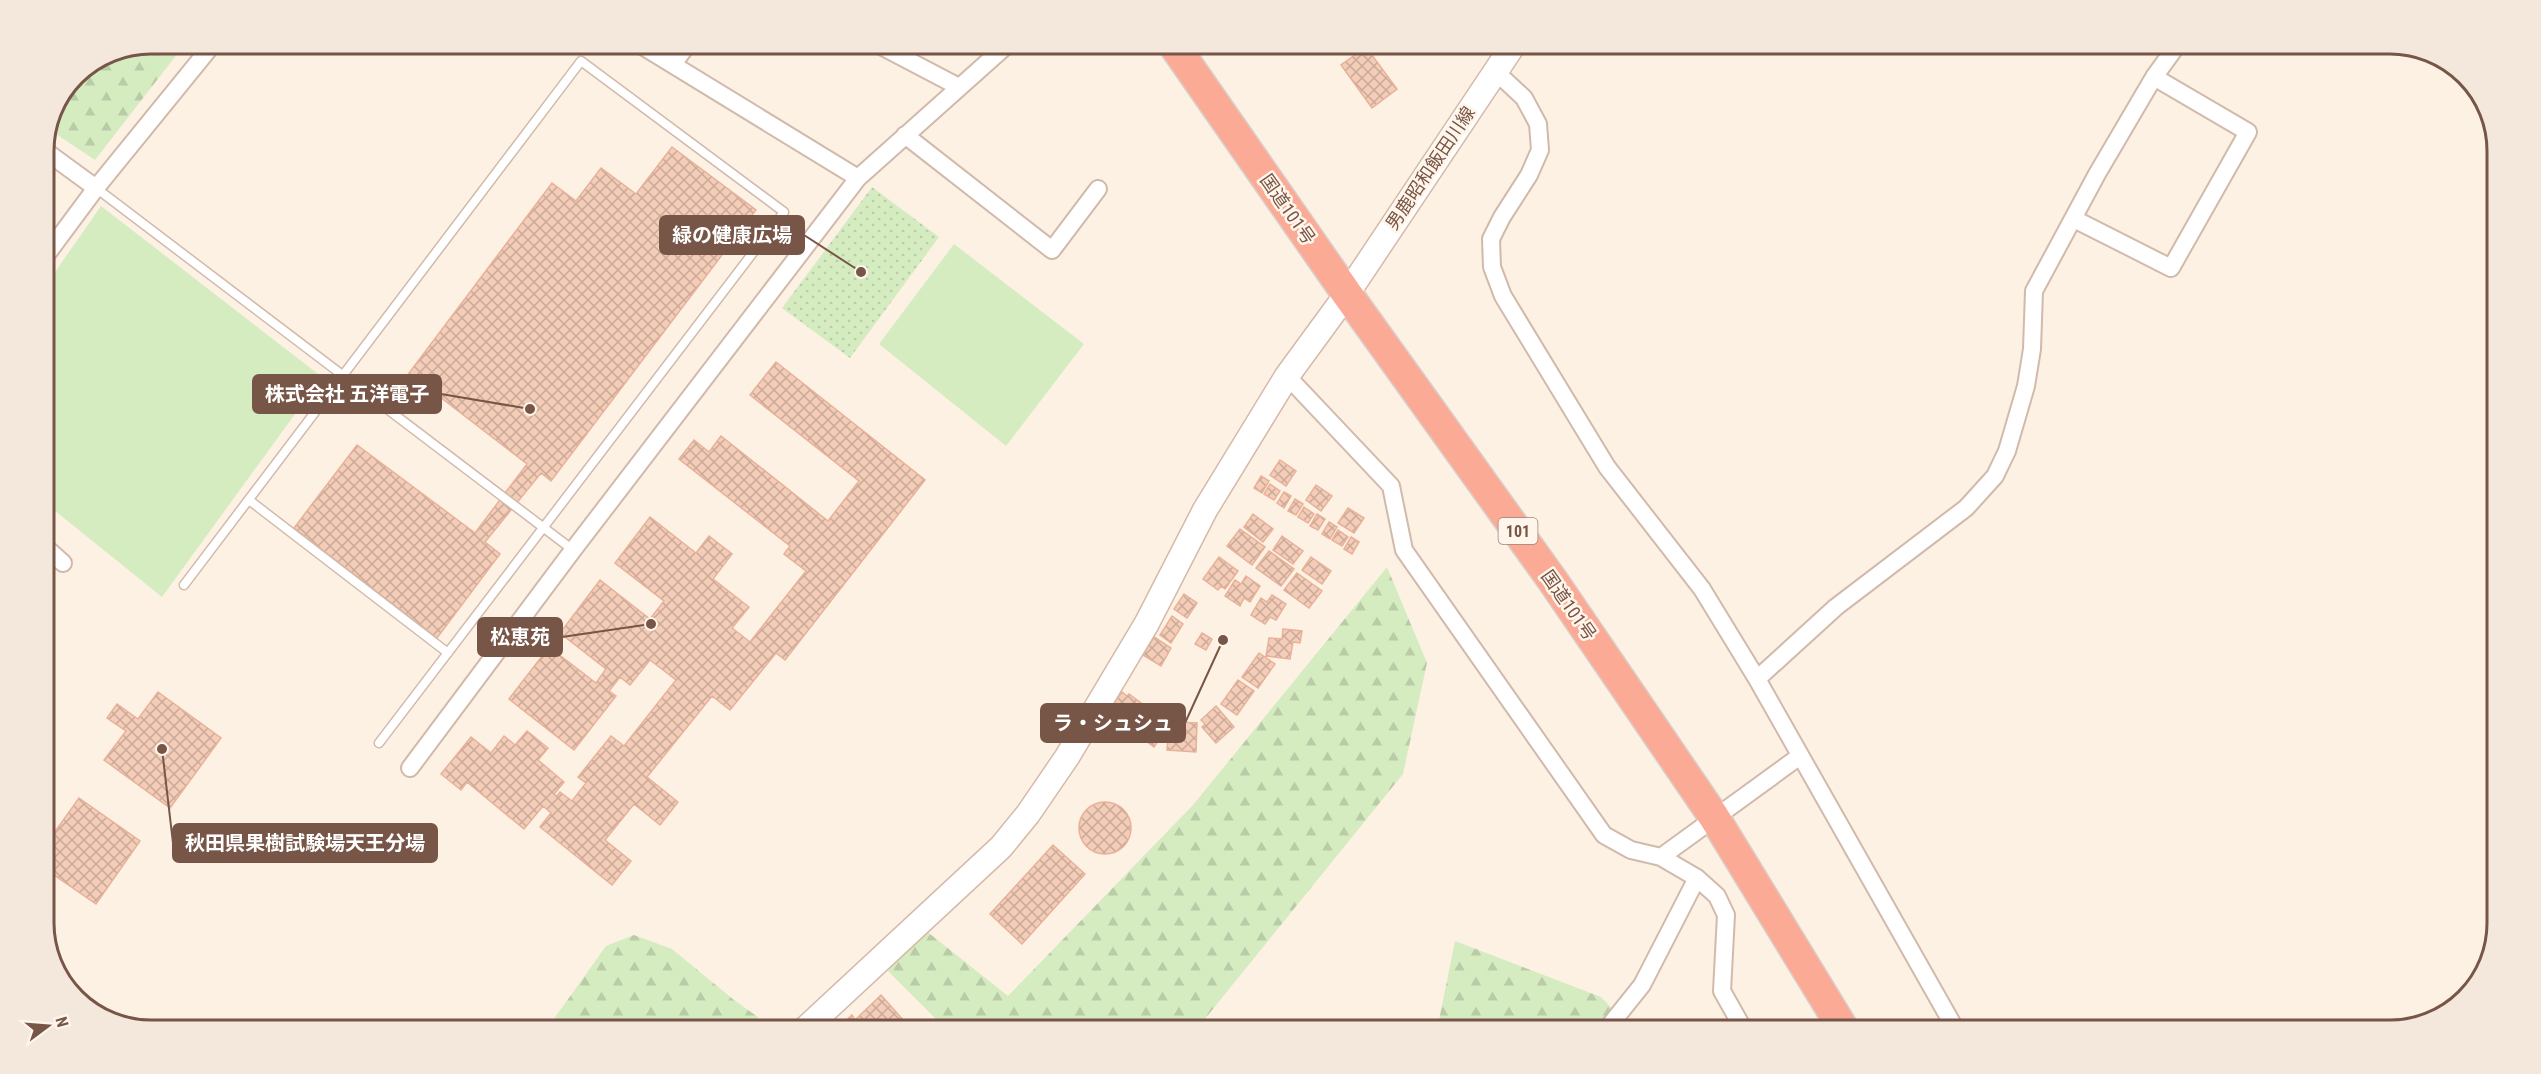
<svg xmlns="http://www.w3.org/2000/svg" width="2541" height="1074" font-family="'Roboto Condensed','Noto Sans JP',sans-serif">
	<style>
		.grass { fill: #d5ecc1 }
		.forest { fill: url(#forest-firs) }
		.park { fill: url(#park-dots) }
		.building { fill: url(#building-cross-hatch); stroke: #e8b198; stroke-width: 1.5 }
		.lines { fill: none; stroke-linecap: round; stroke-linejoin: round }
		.lane-casing { stroke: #d1baab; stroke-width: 11 }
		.street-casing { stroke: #d1baab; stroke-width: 20 }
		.secondary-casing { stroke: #d5b9a9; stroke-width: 27 }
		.highway-casing { stroke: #d9cfcb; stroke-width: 33 }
		.lane { stroke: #fff; stroke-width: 8 }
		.street { stroke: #fff; stroke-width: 16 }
		.secondary { stroke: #fff; stroke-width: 24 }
		.highway { stroke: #fbaa96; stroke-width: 30 }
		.labels { text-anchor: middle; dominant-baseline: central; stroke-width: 5; stroke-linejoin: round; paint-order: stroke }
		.shield { fill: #fff5ea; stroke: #a08578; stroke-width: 1.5 }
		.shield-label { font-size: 16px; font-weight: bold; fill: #775547 }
		.street-label { font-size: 18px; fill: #775547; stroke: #fff5ea }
		.rim { fill: none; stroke: #775547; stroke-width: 3 }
		.leader { fill: none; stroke: #775547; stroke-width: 2 }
		.callout-dot { fill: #775547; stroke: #fff5ea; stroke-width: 2 }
		.callout { fill: #775547; stroke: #775547; stroke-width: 2 }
		.callout-label { font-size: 20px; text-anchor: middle; font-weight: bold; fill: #fff }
	</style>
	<defs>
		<pattern id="forest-firs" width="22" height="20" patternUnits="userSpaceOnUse" patternTransform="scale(1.5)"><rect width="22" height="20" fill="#d5ecc1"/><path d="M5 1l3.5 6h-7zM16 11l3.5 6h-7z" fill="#bacca7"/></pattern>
		<pattern id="park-dots" width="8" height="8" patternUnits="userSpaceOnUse" patternTransform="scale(1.5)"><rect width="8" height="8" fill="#d5ecc1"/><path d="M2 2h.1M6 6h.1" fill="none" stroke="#bacca7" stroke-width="1.8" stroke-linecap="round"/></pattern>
		<pattern id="building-cross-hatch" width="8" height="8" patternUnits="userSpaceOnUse" patternTransform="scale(1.5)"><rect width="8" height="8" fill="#f4cdb9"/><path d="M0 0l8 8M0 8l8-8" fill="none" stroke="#caa998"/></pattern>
	</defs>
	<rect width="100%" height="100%" fill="#fdf1e3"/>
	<!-- grass -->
	<path class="grass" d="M101,206L322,377L162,597L44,502V288Z
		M954,244L1084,344L1006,446L879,344Z"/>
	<!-- forest -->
	<path class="forest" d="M151,44H185L95,160L50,130L75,75L110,52Z
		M1387,567L1427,663L1403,774L1196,1030H947L888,971L925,930L1008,996L1193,805Z
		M634,935L672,949L734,1000L758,1017L760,1030H546L606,946Z
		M1455,941L1601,997L1626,1023L1620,1030H1437Z"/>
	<!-- park -->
	<path class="park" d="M872,187L939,237L850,358L782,308Z"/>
	<!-- building -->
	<path class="building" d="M1366,47L1397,89L1372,108L1341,65Z
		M672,147L756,210L551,481L541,473L485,542L500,554L437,638L294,528L357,445L475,533L527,464L409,373L552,183L576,201L601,168L636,194Z
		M776,362L925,480L785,660L776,653L730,710L712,696L647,777L678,802L660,825L634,804L605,840L631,861L612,885L540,827L551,813L543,806L524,829L467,782L461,790L441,774L471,737L491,753L504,736L515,745L527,731L548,748L538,760L564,782L554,794L557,796L560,792L572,801L586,783L578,777L611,736L624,746L676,680L650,660L630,685L620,677L609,691L616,696L574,750L509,699L549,647L596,683L606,669L560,633L600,580L650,619L664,601L615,563L650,517L696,553L709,536L732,554L713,579L749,607L732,628L750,642L806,571L784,554L790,546L679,459L694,440L709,452L721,436L828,521L859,481L750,395Z
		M1280,460L1296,471L1286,486L1270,475Z
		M1261,476L1269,481L1262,493L1254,488Z
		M1270,484L1280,491L1274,500L1264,494Z
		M1316,485L1332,496L1321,511L1306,500Z
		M1284,492L1291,496L1284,508L1277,503Z
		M1295,499L1303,504L1296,515L1288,511Z
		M1304,507L1314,514L1308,523L1298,517Z
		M1348,508L1364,518L1354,533L1338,523Z
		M1253,514L1273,529L1263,542L1244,527Z
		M1317,514L1325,519L1318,530L1310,526Z
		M1329,522L1337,527L1330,539L1322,534Z
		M1240,529L1265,547L1252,565L1227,546Z
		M1338,530L1348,537L1342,546L1332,540Z
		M1282,536L1303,551L1293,564L1273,550Z
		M1351,537L1359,542L1352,554L1344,549Z
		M1269,551L1294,569L1281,586L1256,568Z
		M1219,557L1238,571L1225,589L1221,586L1218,590L1203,579Z
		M1311,557L1331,571L1322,584L1302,570Z
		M1297,573L1322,591L1309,608L1284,590Z
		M1246,576L1260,586L1250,602L1244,598L1240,606L1225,596L1235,580L1241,584Z
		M1184,594L1197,603L1187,618L1174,609Z
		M1272,595L1286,604L1276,620L1270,617L1265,624L1251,615L1261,598L1267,602Z
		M1172,616L1183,624L1171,643L1160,635Z
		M1283,629L1302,631L1300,643L1293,642L1290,659L1266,656L1269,638L1282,639Z
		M1202,633L1212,639L1206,650L1195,644Z
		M1154,637L1171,648L1161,666L1143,655Z
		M1259,653L1275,664L1258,688L1242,677Z
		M1238,680L1254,691L1237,715L1221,704Z
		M158,692L221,738L170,808L104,760L126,731L107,718L117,704L138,719Z
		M1122,692L1127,696L1129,694L1145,706L1129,728L1107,712Z
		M1216,706L1234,727L1216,743L1202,727L1205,724L1201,720Z
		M1155,708L1172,721L1154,747L1131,730L1145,710L1151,714Z
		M1177,722L1197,723L1196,752L1167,750L1169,727H1177Z
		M79,798L140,841L96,904L44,868V847Z
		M1079 828a26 26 0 1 1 52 0a26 26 0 1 1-52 0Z
		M1053,845L1085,874L1022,944L990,914Z
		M881,995L912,1030H836L852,1015L855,1020Z"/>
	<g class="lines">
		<!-- lane casing -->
		<g class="lane-casing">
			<path id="lane" d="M96,188L573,550
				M249,500L448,653
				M184,585L581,61L784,212L379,743"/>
		</g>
		<!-- street casing -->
		<g class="street-casing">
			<path id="street" d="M639,44L858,178
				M877,44L959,87
				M673,64L688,44
				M1495,71L1524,98L1538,124L1540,150L1529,175L1502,217L1491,239L1492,267L1503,296L1607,467L1702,589L1757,679L1956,1030
				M905,135L1052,250L1098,189
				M44,150L96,188
				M2074,219L2171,268L2248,132L2154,77
				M44,258L96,188L213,44
				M1287,376L1391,486L1404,550L1604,835L1631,850L1661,857L1697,878L1717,896L1726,915L1722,991L1744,1030
				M44,546L63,563
				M1757,679L1836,607L1966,508L1995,476L2007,451L2026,386L2032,349L2034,291L2097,174L2154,77L2178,44
				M410,768L573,550L858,178L1008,44
				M1661,857L1800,756
				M1606,1030L1642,985L1697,878"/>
		</g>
		<!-- secondary casing -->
		<g class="secondary-casing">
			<path id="secondary" d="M804,1030L1001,847L1028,814L1067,757L1147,623L1205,510L1287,376L1347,294L1514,44"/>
		</g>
		<!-- highway casing -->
		<g class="highway-casing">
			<path id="highway" d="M1173,44L1347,294L1553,581L1714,817L1844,1030"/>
		</g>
		<!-- lane -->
		<use href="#lane" class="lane"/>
		<!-- street -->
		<use href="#street" class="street"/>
		<!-- secondary -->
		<use href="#secondary" class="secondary"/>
		<!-- highway -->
		<use href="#highway" class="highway"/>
	</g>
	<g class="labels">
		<!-- shield labels -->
		<rect class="shield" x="1498.5" y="518" width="39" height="26" rx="4.5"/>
		<g class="shield-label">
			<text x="1518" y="531">101</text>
		</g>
		<!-- street labels -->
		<g class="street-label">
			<text transform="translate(1430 168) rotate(-56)">男鹿昭和飯田川線</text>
			<text transform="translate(1288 209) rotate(55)">国道101号</text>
			<text transform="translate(1569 605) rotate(55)">国道101号</text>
		</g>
	</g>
	<!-- crop -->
	<path d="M0 0H2541V1074H0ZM151 54H2390A97 97 0 0 1 2487 151V923A97 97 0 0 1 2390 1020H151A97 97 0 0 1 54 923V151A97 97 0 0 1 151 54Z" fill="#f4e8dd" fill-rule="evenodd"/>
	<path class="rim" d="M151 54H2390A97 97 0 0 1 2487 151V923A97 97 0 0 1 2390 1020H151A97 97 0 0 1 54 923V151A97 97 0 0 1 151 54Z"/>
	<!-- callouts -->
	<path class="leader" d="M861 272L804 235M530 409L441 394M651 624L562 637M1223 640L1185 723M162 749L173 843"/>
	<g class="callout-dot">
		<circle cx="861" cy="272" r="6"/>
		<circle cx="530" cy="409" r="6"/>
		<circle cx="651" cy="624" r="6"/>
		<circle cx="1223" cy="640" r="6"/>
		<circle cx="162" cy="749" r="6"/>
	</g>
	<g class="callout">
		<rect x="660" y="216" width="144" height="38" rx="6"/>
		<rect x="253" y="375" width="188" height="38" rx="6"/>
		<rect x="478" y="618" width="84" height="38" rx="6"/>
		<rect x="1041" y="704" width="144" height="38" rx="6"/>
		<rect x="173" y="824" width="264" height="38" rx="6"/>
	</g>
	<g class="callout-label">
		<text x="732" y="242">緑の健康広場</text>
		<text x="347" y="401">株式会社 五洋電子</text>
		<text x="520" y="644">松恵苑</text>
		<text x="1113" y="730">ラ・シュシュ</text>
		<text x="305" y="850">秋田県果樹試験場天王分場</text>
	</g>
	<!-- north arrow -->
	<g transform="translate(48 1026) rotate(74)" stroke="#fff5ea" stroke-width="4.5" paint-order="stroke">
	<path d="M0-4.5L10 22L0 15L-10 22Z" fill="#775547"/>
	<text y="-9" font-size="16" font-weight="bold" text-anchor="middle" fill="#775547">N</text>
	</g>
</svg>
